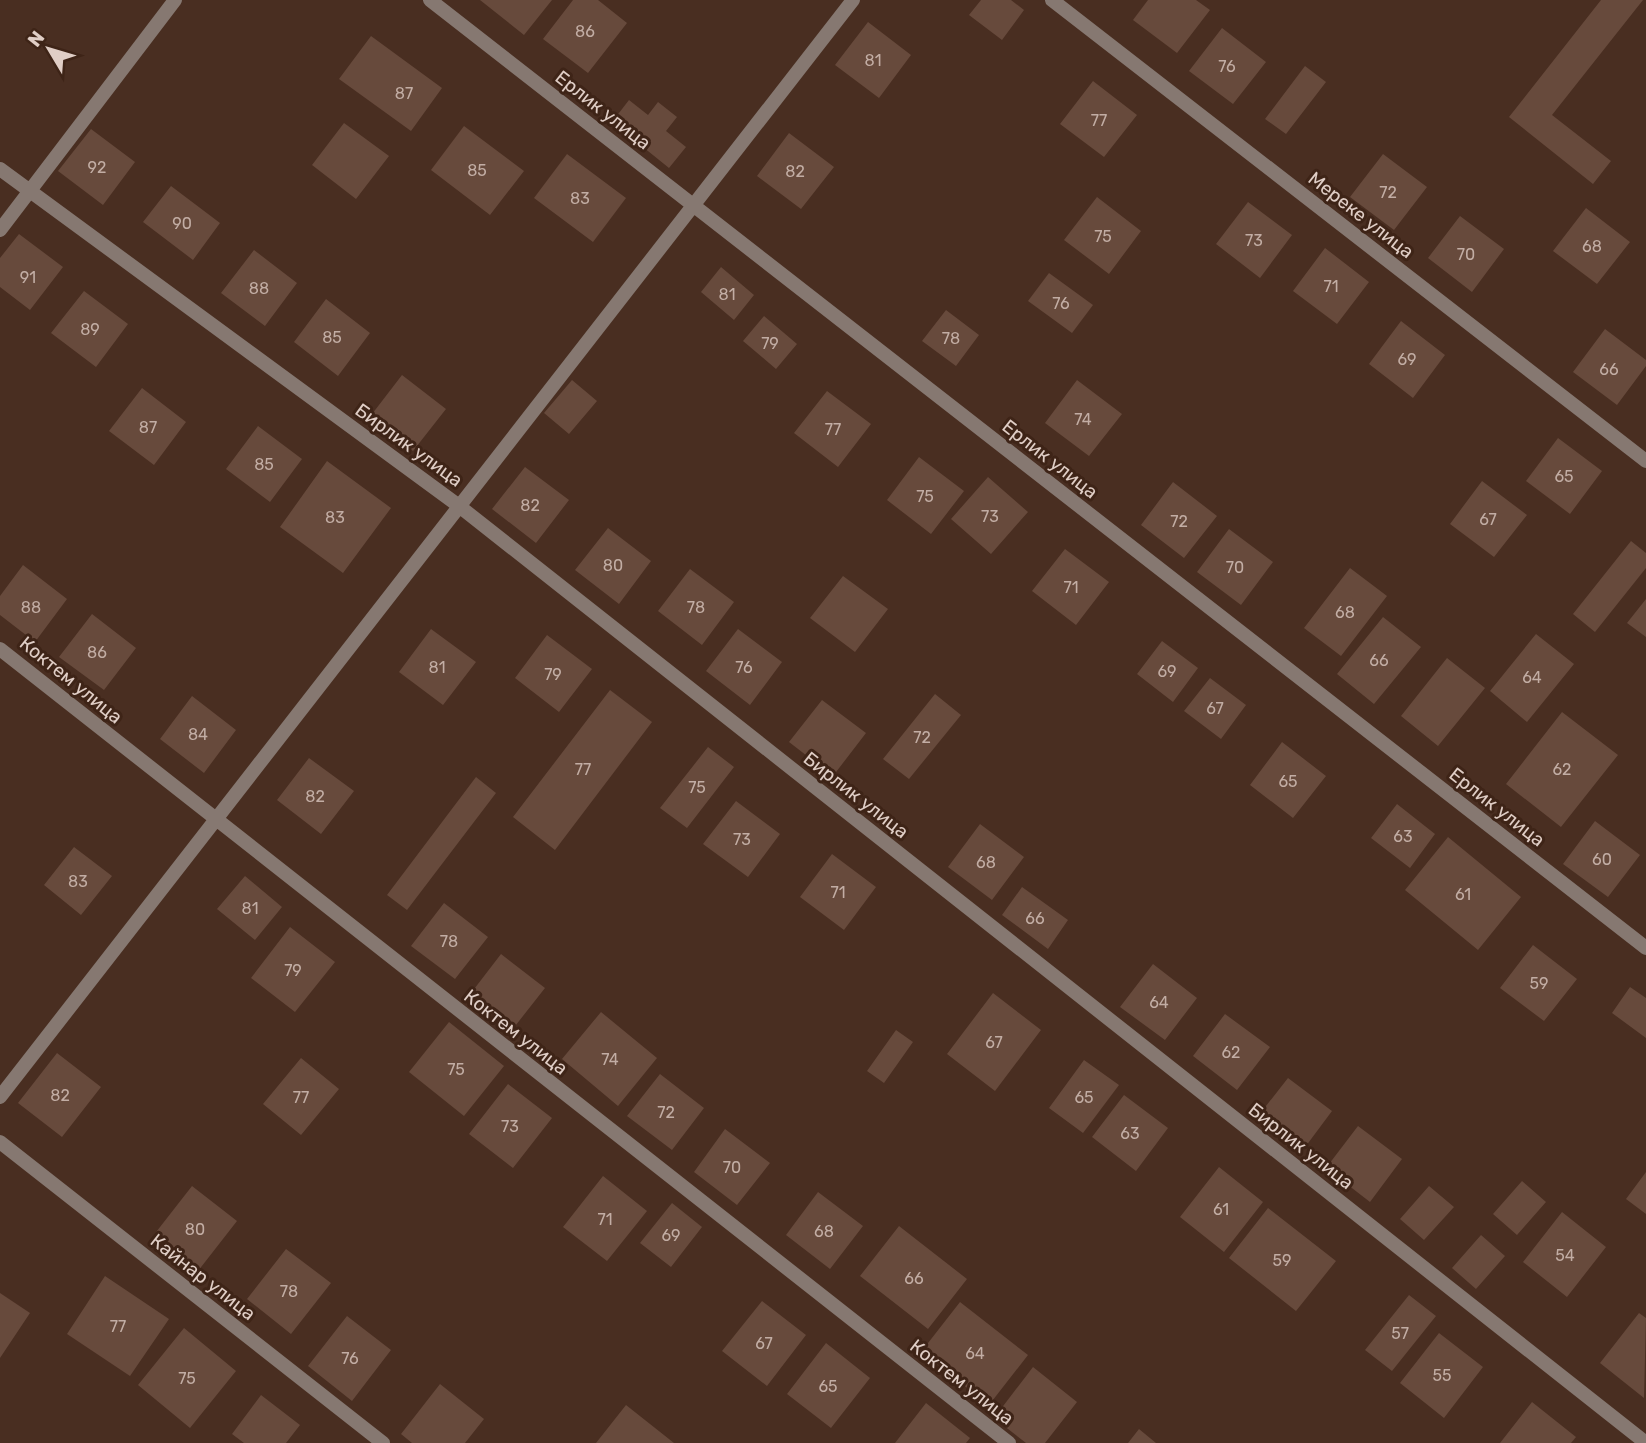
<svg xmlns="http://www.w3.org/2000/svg" width="1646" height="1443" font-family="Rubik,sans-serif">
	<style>
		.building { fill: #674a3c }
		.lines { fill: none; stroke-linecap: round; stroke-linejoin: round }
		.minor { stroke: #867871; stroke-width: 14 }
		.labels { text-anchor: middle; dominant-baseline: central; stroke-width: 6; stroke-linejoin: round; paint-order: stroke }
		.number-label { font-size: 16px; fill: #c2ada4 }
		.street-label { font-size: 19px; fill: #e0cec6; stroke: #3e2417 }
	</style>
	<rect width="100%" height="100%" fill="#492e21"/>
	<!-- building -->
	<path class="building" d="M480,0H552L524,35Z
		M573,0H598L627,23L588,73L543,39Z
		M981,0H1011L1024,10L1002,40L969,15Z
		M1148,0H1196L1210,10L1177,53L1133,20Z
		M1601,0H1643L1552,115L1611,161L1593,184L1509,117Z
		M868,22L911,55L879,98L835,65Z
		M1222,28L1266,62L1233,104L1189,71Z
		M371,36L442,88L411,131L339,79Z
		M1305,66L1326,82L1286,134L1265,119Z
		M1093,81L1137,115L1104,157L1060,124Z
		M629,100L648,115L658,102L677,117L666,131L686,147L669,168L612,122Z
		M344,123L389,156L356,199L312,165Z
		M464,126L524,171L490,215L431,170Z
		M91,129L135,162L103,205L58,171Z
		M789,133L834,167L801,209L757,176Z
		M567,154L626,198L593,242L534,198Z
		M1383,154L1427,187L1394,230L1350,197Z
		M171,186L220,223L193,260L143,222Z
		M1097,197L1141,231L1109,274L1064,240Z
		M1248,202L1292,235L1260,278L1216,244Z
		M1586,208L1630,242L1597,284L1553,251Z
		M1460,216L1504,249L1472,292L1428,258Z
		M19,234L63,267L30,310L0,287V258Z
		M1325,248L1369,282L1337,324L1293,291Z
		M254,250L297,283L265,326L221,293Z
		M721,267L754,295L734,320L701,292Z
		M1049,273L1093,305L1072,333L1028,301Z
		M84,291L128,324L96,367L51,333Z
		M326,299L370,333L338,376L294,342Z
		M946,310L979,335L956,366L922,341Z
		M764,316L797,344L776,369L743,341Z
		M1401,321L1445,355L1413,398L1369,364Z
		M1605,329L1646,360V366L1617,405L1573,372Z
		M402,375L446,409L413,451L369,418Z
		M572,380L597,401L569,434L544,413Z
		M1077,380L1122,414L1089,456L1045,423Z
		M142,388L186,422L154,465L109,431Z
		M827,391L871,424L838,467L794,433Z
		M258,426L302,459L270,502L226,469Z
		M1558,438L1602,471L1570,514L1526,481Z
		M919,457L964,491L931,534L887,500Z
		M327,461L391,508L343,573L280,527Z
		M525,467L569,500L536,543L492,509Z
		M988,477L1028,512L991,554L951,519Z
		M1482,481L1527,515L1494,557L1450,524Z
		M1173,482L1217,516L1184,558L1141,525Z
		M608,528L651,561L619,604L575,570Z
		M1229,529L1273,562L1241,605L1197,572Z
		M1631,541L1646,553V568L1595,632L1573,614Z
		M1065,549L1109,582L1076,625L1032,591Z
		M23,565L67,599L35,642L0,615V596Z
		M1350,568L1387,596L1341,656L1304,628Z
		M690,569L734,602L702,645L658,611Z
		M843,576L888,609L855,652L810,618Z
		M1646,599V637L1627,623Z
		M92,614L136,648L104,690L59,657Z
		M1383,617L1421,647L1374,704L1337,674Z
		M431,629L476,662L443,705L399,672Z
		M738,629L782,662L750,705L706,671Z
		M1536,634L1574,664L1527,722L1490,691Z
		M547,635L592,669L559,712L515,678Z
		M1162,641L1198,668L1173,702L1137,674Z
		M1447,658L1485,688L1438,746L1401,716Z
		M1210,678L1246,705L1221,739L1184,711Z
		M610,690L652,722L555,850L513,817Z
		M935,694L961,715L909,779L883,759Z
		M192,696L236,730L204,773L160,739Z
		M822,700L866,733L833,776L789,742Z
		M1562,712L1618,755L1561,827L1506,784Z
		M1282,742L1326,776L1293,818L1250,785Z
		M708,747L734,767L687,828L660,808Z
		M309,758L354,791L321,834L277,800Z
		M476,777L496,793L407,910L387,895Z
		M736,801L780,834L748,877L703,844Z
		M1397,804L1435,834L1410,868L1371,838Z
		M1595,821L1640,855L1608,897L1563,864Z
		M980,824L1024,857L992,900L948,867Z
		M1448,837L1521,897L1478,950L1405,890Z
		M74,847L112,876L81,915L44,885Z
		M832,854L876,887L844,930L800,897Z
		M245,876L282,907L255,940L217,909Z
		M1022,887L1068,920L1048,949L1002,915Z
		M444,903L488,937L455,979L411,946Z
		M290,927L335,962L295,1012L251,978Z
		M1533,945L1577,979L1544,1021L1500,988Z
		M501,954L545,988L512,1030L468,997Z
		M1153,964L1197,998L1165,1040L1120,1007Z
		M1630,987L1646,998V1038L1612,1013Z
		M993,993L1041,1030L995,1091L947,1054Z
		M601,1012L657,1058L618,1106L562,1059Z
		M1225,1014L1270,1047L1237,1090L1193,1056Z
		M449,1022L504,1066L464,1116L409,1072Z
		M896,1030L913,1042L884,1083L867,1071Z
		M57,1053L101,1087L62,1137L18,1103Z
		M301,1058L339,1089L301,1135L263,1104Z
		M1084,1060L1119,1085L1083,1133L1049,1108Z
		M660,1074L704,1108L672,1150L627,1116Z
		M1288,1078L1332,1111L1300,1154L1255,1120Z
		M508,1084L552,1118L513,1168L469,1134Z
		M1124,1095L1168,1128L1136,1171L1092,1137Z
		M1358,1126L1402,1159L1370,1202L1326,1168Z
		M725,1129L770,1163L737,1205L694,1172Z
		M1219,1167L1263,1202L1224,1252L1180,1217Z
		M1646,1172V1214L1626,1199Z
		M603,1176L647,1211L607,1261L563,1227Z
		M1522,1181L1546,1202L1517,1235L1493,1214Z
		M192,1186L237,1221L198,1271L153,1236Z
		M1429,1186L1454,1207L1424,1240L1400,1219Z
		M818,1192L863,1226L830,1269L786,1235Z
		M672,1203L702,1227L671,1267L640,1243Z
		M1268,1208L1336,1261L1296,1311L1229,1258Z
		M1562,1212L1606,1247L1567,1297L1523,1262Z
		M899,1226L967,1279L928,1329L860,1276Z
		M1481,1235L1505,1256L1476,1289L1452,1268Z
		M286,1249L331,1283L291,1334L247,1299Z
		M105,1276L169,1319L130,1376L67,1334Z
		M0,1293L30,1313L0,1358Z
		M1409,1295L1436,1316L1392,1371L1365,1350Z
		M762,1301L806,1335L767,1386L722,1351Z
		M960,1302L1028,1355L989,1405L921,1352Z
		M1639,1313L1646,1318L1644,1398L1600,1363Z
		M347,1316L391,1350L352,1401L308,1366Z
		M184,1328L236,1371L190,1428L138,1385Z
		M1439,1333L1483,1367L1444,1418L1400,1383Z
		M826,1343L870,1378L831,1428L787,1394Z
		M1033,1367L1077,1402L1045,1443H1026L994,1418Z
		M440,1384L484,1419L465,1443H412L401,1434Z
		M261,1395L300,1425L286,1443H244L232,1434Z
		M1532,1402L1576,1437L1571,1443H1500Z
		M926,1403L970,1438L966,1443H895Z
		M626,1405L674,1443H596Z
		M1139,1429L1156,1443H1128Z"/>
	<g class="lines">
		<!-- minor -->
		<path class="minor" d="M430,0L1646,948
			M1052,0L1646,461
			M0,169L459,506L1646,1443
			M0,230L175,0
			M0,649L1009,1443
			M0,1097L853,0
			M0,1142L383,1443"/>
	</g>
	<g class="labels">
		<!-- number labels -->
		<g class="number-label">
			<text x="585" y="31">86</text>
			<text x="873" y="60">81</text>
			<text x="1227" y="66">76</text>
			<text x="404" y="93">87</text>
			<text x="1099" y="120">77</text>
			<text x="97" y="167">92</text>
			<text x="477" y="170">85</text>
			<text x="795" y="171">82</text>
			<text x="1388" y="192">72</text>
			<text x="580" y="198">83</text>
			<text x="182" y="223">90</text>
			<text x="1103" y="236">75</text>
			<text x="1254" y="240">73</text>
			<text x="1592" y="246">68</text>
			<text x="1466" y="254">70</text>
			<text x="28" y="277">91</text>
			<text x="1331" y="286">71</text>
			<text x="259" y="288">88</text>
			<text x="727" y="294">81</text>
			<text x="1061" y="303">76</text>
			<text x="90" y="329">89</text>
			<text x="332" y="337">85</text>
			<text x="951" y="338">78</text>
			<text x="770" y="343">79</text>
			<text x="1407" y="359">69</text>
			<text x="1609" y="369">66</text>
			<text x="1083" y="419">74</text>
			<text x="148" y="427">87</text>
			<text x="833" y="429">77</text>
			<text x="264" y="464">85</text>
			<text x="1564" y="476">65</text>
			<text x="925" y="496">75</text>
			<text x="530" y="505">82</text>
			<text x="990" y="516">73</text>
			<text x="335" y="517">83</text>
			<text x="1488" y="519">67</text>
			<text x="1179" y="521">72</text>
			<text x="613" y="565">80</text>
			<text x="1235" y="567">70</text>
			<text x="1071" y="587">71</text>
			<text x="31" y="607">88</text>
			<text x="696" y="607">78</text>
			<text x="1345" y="612">68</text>
			<text x="97" y="652">86</text>
			<text x="1379" y="660">66</text>
			<text x="437" y="667">81</text>
			<text x="744" y="667">76</text>
			<text x="1167" y="671">69</text>
			<text x="553" y="674">79</text>
			<text x="1532" y="677">64</text>
			<text x="1215" y="708">67</text>
			<text x="198" y="734">84</text>
			<text x="922" y="737">72</text>
			<text x="583" y="769">77</text>
			<text x="1562" y="769">62</text>
			<text x="1288" y="781">65</text>
			<text x="697" y="787">75</text>
			<text x="315" y="796">82</text>
			<text x="1403" y="836">63</text>
			<text x="742" y="839">73</text>
			<text x="1602" y="859">60</text>
			<text x="986" y="862">68</text>
			<text x="78" y="881">83</text>
			<text x="838" y="892">71</text>
			<text x="1463" y="894">61</text>
			<text x="250" y="908">81</text>
			<text x="1035" y="918">66</text>
			<text x="449" y="941">78</text>
			<text x="293" y="970">79</text>
			<text x="1539" y="983">59</text>
			<text x="1159" y="1002">64</text>
			<text x="994" y="1042">67</text>
			<text x="1231" y="1052">62</text>
			<text x="610" y="1059">74</text>
			<text x="456" y="1069">75</text>
			<text x="60" y="1095">82</text>
			<text x="301" y="1097">77</text>
			<text x="1084" y="1097">65</text>
			<text x="666" y="1112">72</text>
			<text x="510" y="1126">73</text>
			<text x="1130" y="1133">63</text>
			<text x="732" y="1167">70</text>
			<text x="1221" y="1209">61</text>
			<text x="605" y="1219">71</text>
			<text x="195" y="1229">80</text>
			<text x="824" y="1231">68</text>
			<text x="671" y="1235">69</text>
			<text x="1565" y="1255">54</text>
			<text x="1282" y="1260">59</text>
			<text x="914" y="1278">66</text>
			<text x="289" y="1291">78</text>
			<text x="118" y="1326">77</text>
			<text x="1400" y="1333">57</text>
			<text x="764" y="1343">67</text>
			<text x="975" y="1353">64</text>
			<text x="350" y="1358">76</text>
			<text x="1442" y="1375">55</text>
			<text x="187" y="1378">75</text>
			<text x="828" y="1386">65</text>
		</g>
		<!-- street labels -->
		<g class="street-label">
			<text transform="translate(603 110) rotate(38)">Ерлик улица</text>
			<text transform="translate(1361 215) rotate(38)">Мереке улица</text>
			<text transform="translate(409 445) rotate(36)">Бирлик улица</text>
			<text transform="translate(1050 459) rotate(38)">Ерлик улица</text>
			<text transform="translate(71 680) rotate(39)">Коктем улица</text>
			<text transform="translate(856 795) rotate(38)">Бирлик улица</text>
			<text transform="translate(1497 807) rotate(38)">Ерлик улица</text>
			<text transform="translate(516 1032) rotate(38)">Коктем улица</text>
			<text transform="translate(1301 1146) rotate(38)">Бирлик улица</text>
			<text transform="translate(203 1277) rotate(38)">Кайнар улица</text>
			<text transform="translate(962 1382) rotate(38)">Коктем улица</text>
		</g>
	</g>
	<!-- north arrow -->
	<g transform="translate(49 49) rotate(308)" stroke="#3e2417" stroke-width="5" paint-order="stroke">
	<path d="M0-5L12 26L0 18L-12 26Z" fill="#e0cec6"/>
	<text y="-10" font-size="19" font-weight="bold" text-anchor="middle" fill="#e0cec6">N</text>
	</g>
</svg>
